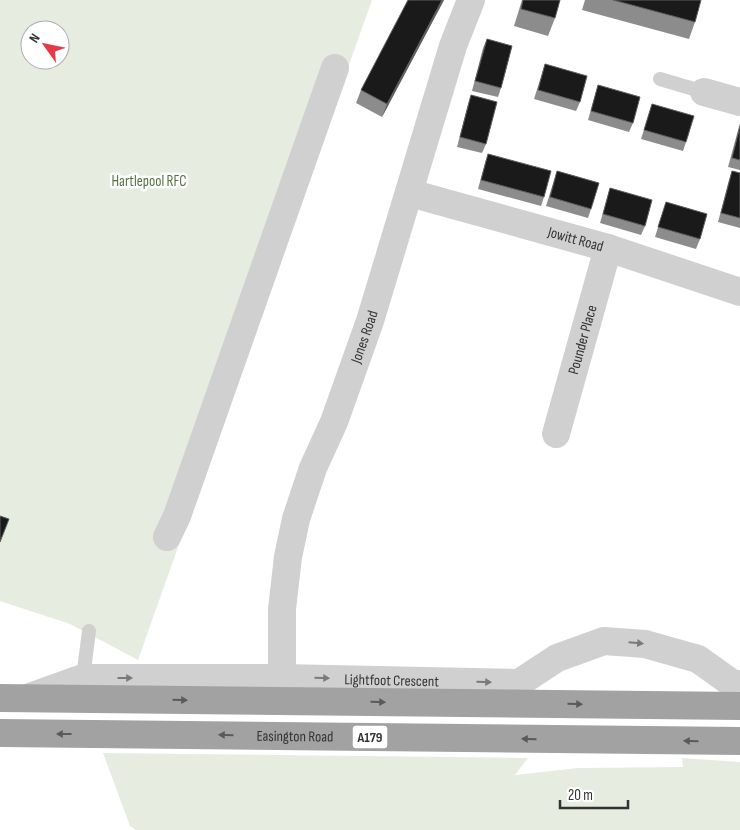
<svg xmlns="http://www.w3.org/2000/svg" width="740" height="830" font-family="'Sofia Sans Condensed',sans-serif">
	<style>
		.green { fill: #e6ecdf; fill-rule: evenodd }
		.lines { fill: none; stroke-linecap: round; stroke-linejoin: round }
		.service { stroke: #d0d0d0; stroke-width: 14 }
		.minor { stroke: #d0d0d0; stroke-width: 28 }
		.trunk { stroke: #a2a2a2; stroke-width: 28 }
		.wall { fill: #8c8c8c }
		.shaded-wall { fill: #5f5f5f }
		.building { fill: #1a1a1a; stroke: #5f5f5f }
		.oneway { fill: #7a7a7a }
		.oneway2 { fill: #5a5a5a }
		.labels { text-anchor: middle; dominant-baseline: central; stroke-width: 5; stroke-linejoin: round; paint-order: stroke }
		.shield { fill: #fff; stroke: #707070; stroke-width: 1 }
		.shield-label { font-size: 14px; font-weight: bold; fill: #333 }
		.park-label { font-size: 15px; fill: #56703f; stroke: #fff }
		.street-label { font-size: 15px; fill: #333; stroke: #fff }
	</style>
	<rect width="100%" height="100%" fill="#fff"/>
	<!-- green -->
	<path class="green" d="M0,0H372L138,660L70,624L0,601ZM30,30H60V60H30Z
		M103,753L528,758L515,775L578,768L683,767L682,758L740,762V830H136L130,826Z"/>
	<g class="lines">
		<!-- service -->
		<path class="service" d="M660,79L704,92
			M83,678L89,631"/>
		<!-- minor -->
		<g class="minor">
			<path d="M704,92L740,102"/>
			<path id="s1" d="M410,193L608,248L740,292"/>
			<path id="s2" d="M556,434L608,248"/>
			<path d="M167,537L177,516L335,68"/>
			<path id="s3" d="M282,678V609L288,557L296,519L313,468L334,422L370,321L453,46L471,0"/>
			<path id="s4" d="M30,697L83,678H282L519,683L557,658L604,641L645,644L698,659L733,684H740"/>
		</g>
		<!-- trunk -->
		<g class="trunk">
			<path d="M0,698L740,706"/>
			<path id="s5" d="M0,733L740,741"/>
		</g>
	</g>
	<!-- wall -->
	<path class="wall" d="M444,0L382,117L356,103L361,90Z
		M522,0H560L555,18L548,36L514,26Z
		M585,0H701L695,22L689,39L582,10Z
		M487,39L501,88L498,97L472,91L483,48Z
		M545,64L580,102L576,111L534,99Z
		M598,85L633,123L629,132L588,120Z
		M471,95L486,144L482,153L457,147L468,104Z
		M652,104L686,142L683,151L641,139Z
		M740,123V170L728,167Z
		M488,154L544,197L541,206L478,189L485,163Z
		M557,171L591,209L588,218L546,206Z
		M732,171L740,173V228L718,222L729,180Z
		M610,188L645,226L641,235L600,223Z
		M666,202L700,239L696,249L655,237Z"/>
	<!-- shaded-wall -->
	<path class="shaded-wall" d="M442,0H444L382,117L387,104Z"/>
	<!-- building -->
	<path class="building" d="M408,0H442L387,104L361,90Z
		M523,0H560L555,18L521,9Z
		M613,0H701L695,22Z
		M487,39L512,46L501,88L475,81Z
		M545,64L587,76L580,102L538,90Z
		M598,85L640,97L633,123L591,111Z
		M471,95L497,102L486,144L460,137Z
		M652,104L694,116L686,142L644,130Z
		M740,126V160L732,158Z
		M488,154L551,171L544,197L481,180Z
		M557,171L599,183L591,209L550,197Z
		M732,171L740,173V218L721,213Z
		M610,188L652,200L645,226L603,214Z
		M666,202L707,214L700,239L658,227Z
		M0,516L9,519L0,542Z"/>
	<!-- one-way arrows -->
	<defs><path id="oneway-solid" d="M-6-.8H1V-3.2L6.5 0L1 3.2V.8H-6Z" transform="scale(1.25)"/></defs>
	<g class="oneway">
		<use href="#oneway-solid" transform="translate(636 643) rotate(5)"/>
		<use href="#oneway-solid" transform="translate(125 678)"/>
		<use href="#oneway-solid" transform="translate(322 678) rotate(1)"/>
		<use href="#oneway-solid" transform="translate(484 682) rotate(1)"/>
	</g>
	<g class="oneway2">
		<use href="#oneway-solid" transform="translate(180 700) rotate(1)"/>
		<use href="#oneway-solid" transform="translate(378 702) rotate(1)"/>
		<use href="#oneway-solid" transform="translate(575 704) rotate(1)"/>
		<use href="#oneway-solid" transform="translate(64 734) rotate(-180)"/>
		<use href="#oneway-solid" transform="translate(226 735) rotate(-179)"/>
		<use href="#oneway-solid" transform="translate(529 739) rotate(-179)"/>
		<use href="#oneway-solid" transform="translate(691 741) rotate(-179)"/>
	</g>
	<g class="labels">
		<!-- shield labels -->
		<rect class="shield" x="352.5" y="725.5" width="35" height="23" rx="4"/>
		<g class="shield-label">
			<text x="370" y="737">A179</text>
		</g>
		<!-- park labels -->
		<g class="park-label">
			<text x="149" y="181">Hartlepool RFC</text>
		</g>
		<!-- street labels -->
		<g class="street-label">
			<text stroke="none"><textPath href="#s1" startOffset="172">Jowitt Road</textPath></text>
			<text stroke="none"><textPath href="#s3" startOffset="355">Jones Road</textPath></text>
			<text stroke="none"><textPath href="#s2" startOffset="98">Pounder Place</textPath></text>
			<text stroke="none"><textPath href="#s4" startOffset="365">Lightfoot Crescent</textPath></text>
			<text stroke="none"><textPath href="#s5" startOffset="295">Easington Road</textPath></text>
		</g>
	</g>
	<!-- north arrow -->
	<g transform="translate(45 45) rotate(303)"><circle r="24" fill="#ffffff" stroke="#adadad"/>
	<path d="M0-4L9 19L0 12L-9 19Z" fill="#e63946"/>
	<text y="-8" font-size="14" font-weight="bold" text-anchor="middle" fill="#333333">N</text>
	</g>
	<!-- scale -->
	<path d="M560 800v8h68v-8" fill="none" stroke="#333333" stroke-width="2.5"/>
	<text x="568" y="800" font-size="15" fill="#333333" stroke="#ffffff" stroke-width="4" paint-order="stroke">20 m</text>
</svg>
